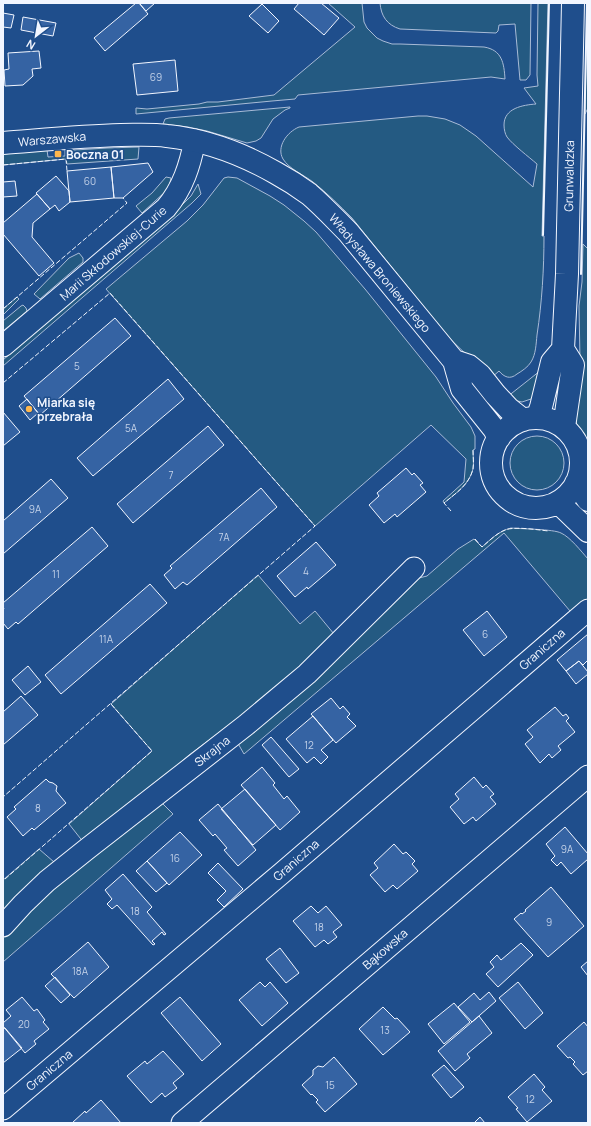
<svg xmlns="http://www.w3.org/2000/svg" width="591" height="1126" font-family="Manrope,sans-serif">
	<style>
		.green { fill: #245a82; stroke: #a8bbd7 }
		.building { fill: #3563a3; stroke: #f2f6ff }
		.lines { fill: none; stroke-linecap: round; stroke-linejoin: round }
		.street-casing { stroke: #f2f6ff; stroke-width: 23 }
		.secondary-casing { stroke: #f2f6ff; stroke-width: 24 }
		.street { stroke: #1f4e8c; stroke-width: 21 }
		.secondary { stroke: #1f4e8c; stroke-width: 22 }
		.fence { stroke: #f2f6ff; stroke-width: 1; stroke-dasharray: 5 2; stroke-linecap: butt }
		.wall { stroke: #f2f6ff; stroke-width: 2 }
		.poi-dot { fill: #ffb74d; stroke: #1f4e8c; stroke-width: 1.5 }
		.labels { text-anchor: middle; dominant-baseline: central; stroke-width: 3; stroke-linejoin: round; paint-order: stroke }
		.number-label { font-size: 10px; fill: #c3d1e8 }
		.street-label { font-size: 12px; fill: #f2f6ff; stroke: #1f4e8c }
		.poi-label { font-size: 12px; font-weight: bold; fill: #f2f6ff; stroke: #1f4e8c; text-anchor: start }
	</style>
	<rect width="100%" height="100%" fill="#1f4e8c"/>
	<!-- green -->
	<path class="green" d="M328,3H362L364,22L367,28L377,38L383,41L392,44H400L484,47C502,50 504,63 505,79L491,77L298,95L295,99L272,101L136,114V108L147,109L199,104L207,102H218L274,95L355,27Z
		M380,3H531L530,75L526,80H520L515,24L499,25L498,31L496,33L400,29C387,25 381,16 380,3Z
		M538,3H548L542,236H544C544,269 542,302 537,335C536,344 536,354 531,362C528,367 522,371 517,374C510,380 504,377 499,371L491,378L448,337L352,218C340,206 327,193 313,182C304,175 289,169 283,159C276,147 287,132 299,127L418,116H427L445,119L460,125L476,136L533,187L537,164C529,157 513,145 507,137C505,134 504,129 504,125C504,108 523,105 536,104L524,88L538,86L537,75Z
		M587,3L588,108L585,114Z
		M290,107V108L285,110L273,119L261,138L256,141L247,143L207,131L188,127L163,124L165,119L169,118Z
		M139,147L138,159L67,164L66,159L3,165V154L47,150L48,157L65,156V149L75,150L107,148Z
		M166,177L171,178L169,187L166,191L142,213L136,206L152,193Z
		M228,177L237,178L270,196L284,205L304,221L316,232L365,289L436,377L453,403L471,427L475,436V449L473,450C473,456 474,463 473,469C469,485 456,493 444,503L443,501L464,482L466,459L431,425L315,526L106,289L187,221L203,205L224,178Z
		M198,184L201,194L192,203L3,366V360L181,206L191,196Z
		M583,244L588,249V450L577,426L575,416L580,360L579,306L582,282Z
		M79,253L83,258V262L40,299L34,294L69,258Z
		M17,297L19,299L3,315V309Z
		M23,305L26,308L27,311L3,331V321L21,306Z
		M545,367L536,395L531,399L522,402L513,400L507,397Z
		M510 463a27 27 0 1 1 54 0a27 27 0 1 1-54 0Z
		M511,528C522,529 553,529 561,533C570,537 581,551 588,559V600L538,643L536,640L570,611L504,533L244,754L236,740L407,581L427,576L458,549L474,539L482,547C491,539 499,531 511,528Z
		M258,575L300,624L315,611L334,634L323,649L237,725L227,727L189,755L149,791L84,843L69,824L152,751L111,704Z
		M159,800L173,814L3,962V937L7,932L59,882Z
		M39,849L54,862L3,917V880Z"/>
	<!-- building -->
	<path class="building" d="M136,3H139L148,14L105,51L94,38Z
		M139,3H155L146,11Z
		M299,3H321L339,18L324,35L294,9Z
		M262,4L279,21L268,33L249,16Z
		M3,13L14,15L11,28L3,27Z
		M23,17L56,23L53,36L21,30Z
		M39,51L41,68L32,69L33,76L23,85L5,86L4,70L9,69L8,53Z
		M175,60L178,91L137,95L133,64Z
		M148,163L153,172L123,198H114L111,167Z
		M111,167L114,198L70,202L67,171Z
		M56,176L69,191L70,202L59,211L55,205L50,209L36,193Z
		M15,181L17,196L3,197V182Z
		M37,194L50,209L33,223L32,237L54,263L39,276L3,234V223Z
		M115,318L131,336L40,415L24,396Z
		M168,379L184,399L93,476L77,458Z
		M27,399L38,413L30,420L19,406Z
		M3,412L20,432L3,446Z
		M208,426L224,445L133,523L117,504Z
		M406,468L412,475L414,473L423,483L420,485L426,492L397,517L395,514L384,523L369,505L379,496L377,493Z
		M51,479L68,498L3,554V521Z
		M261,488L277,507L187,585L183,582L175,589L164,575L172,568L170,566Z
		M92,527L108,546L18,624L16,622L8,629L3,623V610L4,608L3,607V603Z
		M316,542L336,565L308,589L307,587L295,597L277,576Z
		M150,584L167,603L61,694L45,675Z
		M487,611L507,637L484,656L463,630Z
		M588,634V660L583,665L579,661L566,671L557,660Z
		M579,661L588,672V674L576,684L566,671Z
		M28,666L41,682L25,695L12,680Z
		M21,696L38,715L3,745V712Z
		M331,698L340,709L343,706L350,714L347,717L356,726L336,743L311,714Z
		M555,707L563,716L566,714L569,718L566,721L575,732L558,746L561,750L552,758L549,754L540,763L525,744L533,737L527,730Z
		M313,716L333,740L321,750L328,757L321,764L314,757L307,763L286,739Z
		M271,737L299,769L289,777L262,745Z
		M262,767L275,783L273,785L284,799L287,796L300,812L280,830L241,785Z
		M474,777L483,788L486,785L494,794L490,797L496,804L476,821L473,817L464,824L450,807L459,799L455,794Z
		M46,779L49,782L53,783L57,786L56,791L66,803L34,830L32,828L23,836L7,817L16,809L14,807Z
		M245,789L276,825L253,845L221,809Z
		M218,804L256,850L238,866L224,850L227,848L215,834L213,836L199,820Z
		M565,827L588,854V859L571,874L561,862L557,866L551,860L555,856L546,844Z
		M180,832L202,855L169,885L147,861Z
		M394,844L403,854L406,852L415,861L412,864L418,871L397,889L393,885L385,892L370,875L378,868L374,863Z
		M147,861L167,883L156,892L136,871Z
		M218,863L243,889L224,907L217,900L226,891L208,873Z
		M123,874L152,907L147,912L166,934L164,935L162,932L152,941L155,944L153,945L117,905L112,909L107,904L112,899L105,890Z
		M551,887L584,926L548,957L514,919L521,913L522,914L526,911L525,910Z
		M311,906L318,913L326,906L342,925L333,932L337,937L328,944L324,940L315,947L293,921Z
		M88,942L109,967L74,998L51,974Z
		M521,943L533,955L498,987L486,974L494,967L490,962L497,955L501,960Z
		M280,948L299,973L286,983L266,959Z
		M588,961V976L581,967Z
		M55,977L70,995L61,1003L45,986Z
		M260,982L265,987L270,982L288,1003L262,1026L239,1000Z
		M518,982L543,1013L525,1029L499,998Z
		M489,992L496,1001L472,1022L458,1007L474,993L480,1000Z
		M22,997L34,1011L37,1009L45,1020L43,1022L49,1029L34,1041L36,1044L25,1053L3,1026V1023L11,1016L6,1010Z
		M180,997L221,1044L202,1061L161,1013Z
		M454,1003L470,1022L444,1044L428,1024Z
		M383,1007L395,1019L397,1018L410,1032L383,1055L359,1029Z
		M479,1016L492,1033L467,1054L470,1058L455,1071L438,1051Z
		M584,1022L588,1027V1071L583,1075L573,1064L575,1062L570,1057L568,1058L557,1046Z
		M5,1028L22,1048L3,1063V1029Z
		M163,1051L184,1074L173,1083L177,1088L165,1097L162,1093L151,1103L127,1076L145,1061L147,1064Z
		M334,1057L357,1084L325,1112L316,1102L318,1100L312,1094L311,1095L302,1085L313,1075V1070L318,1066L323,1067Z
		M444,1065L464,1087L451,1098L432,1075Z
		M534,1074L545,1087L542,1090L552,1101L527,1122L516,1109L518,1108L508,1097Z
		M101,1100L121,1123H72L85,1111L86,1113Z
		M480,1117L485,1123H474Z"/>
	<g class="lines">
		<!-- street casing -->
		<g class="street-casing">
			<path id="street" d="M3,346L166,208C183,188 190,165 195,140
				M3,926L23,904L47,881L87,849L246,725L307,674L414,568
				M3,1109L282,873L588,610
				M182,1123L588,776"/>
		</g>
		<!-- secondary casing -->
		<g class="secondary-casing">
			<path id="secondary" d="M3,143C42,140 82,136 121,135C137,135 152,134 167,136C207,140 241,153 276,173C287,179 298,186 309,194C323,206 335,219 348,232L454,361L462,389L494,429L499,438
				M454,361L469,366L480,375L495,394L509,409L523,420
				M537,418L541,407L552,362L563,349
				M491 463a45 45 0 1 1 90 0a45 45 0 1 1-90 0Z
				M564,427L573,365L563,349L567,274L573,3
				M576,483L588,500
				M558,502L588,531"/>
		</g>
		<!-- street -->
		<use href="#street" class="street"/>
		<!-- secondary -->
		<use href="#secondary" class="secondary"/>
		<!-- fence -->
		<path class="fence" d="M3,165L66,159L67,171
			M3,309L127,203L123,198
			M3,383L110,293L315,526L3,797
			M451,511L444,503C456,493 469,485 473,469C474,463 473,456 473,450
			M475,539L482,547C489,541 497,533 505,530C515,526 538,530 549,531
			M5,879L152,751L111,704"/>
		<!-- wall -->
		<path class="wall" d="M543,235L549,3
			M581,274L587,3"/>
	</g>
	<!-- markers -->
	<g class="poi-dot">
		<rect x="54" y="150" width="8" height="8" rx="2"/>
		<circle cx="29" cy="409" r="4"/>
	</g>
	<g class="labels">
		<!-- number labels -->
		<g class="number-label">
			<text x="156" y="77">69</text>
			<text x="90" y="181">60</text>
			<text x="77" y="366">5</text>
			<text x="131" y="428">5A</text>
			<text x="171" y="475">7</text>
			<text x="35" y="509">9A</text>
			<text x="224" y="537">7A</text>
			<text x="306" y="571">4</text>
			<text x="56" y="574">11</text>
			<text x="485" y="634">6</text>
			<text x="106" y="639">11A</text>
			<text x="309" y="745">12</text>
			<text x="38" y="808">8</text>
			<text x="567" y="849">9A</text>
			<text x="175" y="858">16</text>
			<text x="135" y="911">18</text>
			<text x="549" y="922">9</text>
			<text x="319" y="927">18</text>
			<text x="80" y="971">18A</text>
			<text x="24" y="1024">20</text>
			<text x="385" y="1030">13</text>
			<text x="330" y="1085">15</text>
			<text x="530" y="1099">12</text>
		</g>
		<!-- street labels -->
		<g class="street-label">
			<text transform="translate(52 139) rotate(-5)">Warszawska</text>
			<text transform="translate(569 176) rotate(-89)">Grunwaldzka</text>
			<text transform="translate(113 253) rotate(-41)">Marii Skłodowskiej-Curie</text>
			<text transform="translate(380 273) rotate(50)">Władysława Broniewskiego</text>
			<text transform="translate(542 649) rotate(-41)">Graniczna</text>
			<text transform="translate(212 751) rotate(-38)">Skrajna</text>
			<text transform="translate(296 860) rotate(-41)">Graniczna</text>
			<text transform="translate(385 949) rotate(-41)">Bąkowska</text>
			<text transform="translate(49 1070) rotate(-40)">Graniczna</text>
		</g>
		<!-- poi labels -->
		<g class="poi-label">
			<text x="66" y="154">Boczna 01</text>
			<text x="37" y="402">Miarka się<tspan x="37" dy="14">przebrała</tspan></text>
		</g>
	</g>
	<!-- border -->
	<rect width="591" height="1126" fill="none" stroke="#f2f6ff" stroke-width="8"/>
	<!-- north arrow -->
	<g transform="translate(36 36) rotate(211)" stroke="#1f4e8c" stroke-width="3" paint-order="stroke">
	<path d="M0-3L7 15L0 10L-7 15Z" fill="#f2f6ff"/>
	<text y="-6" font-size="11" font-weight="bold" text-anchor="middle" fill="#f2f6ff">N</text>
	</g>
</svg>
